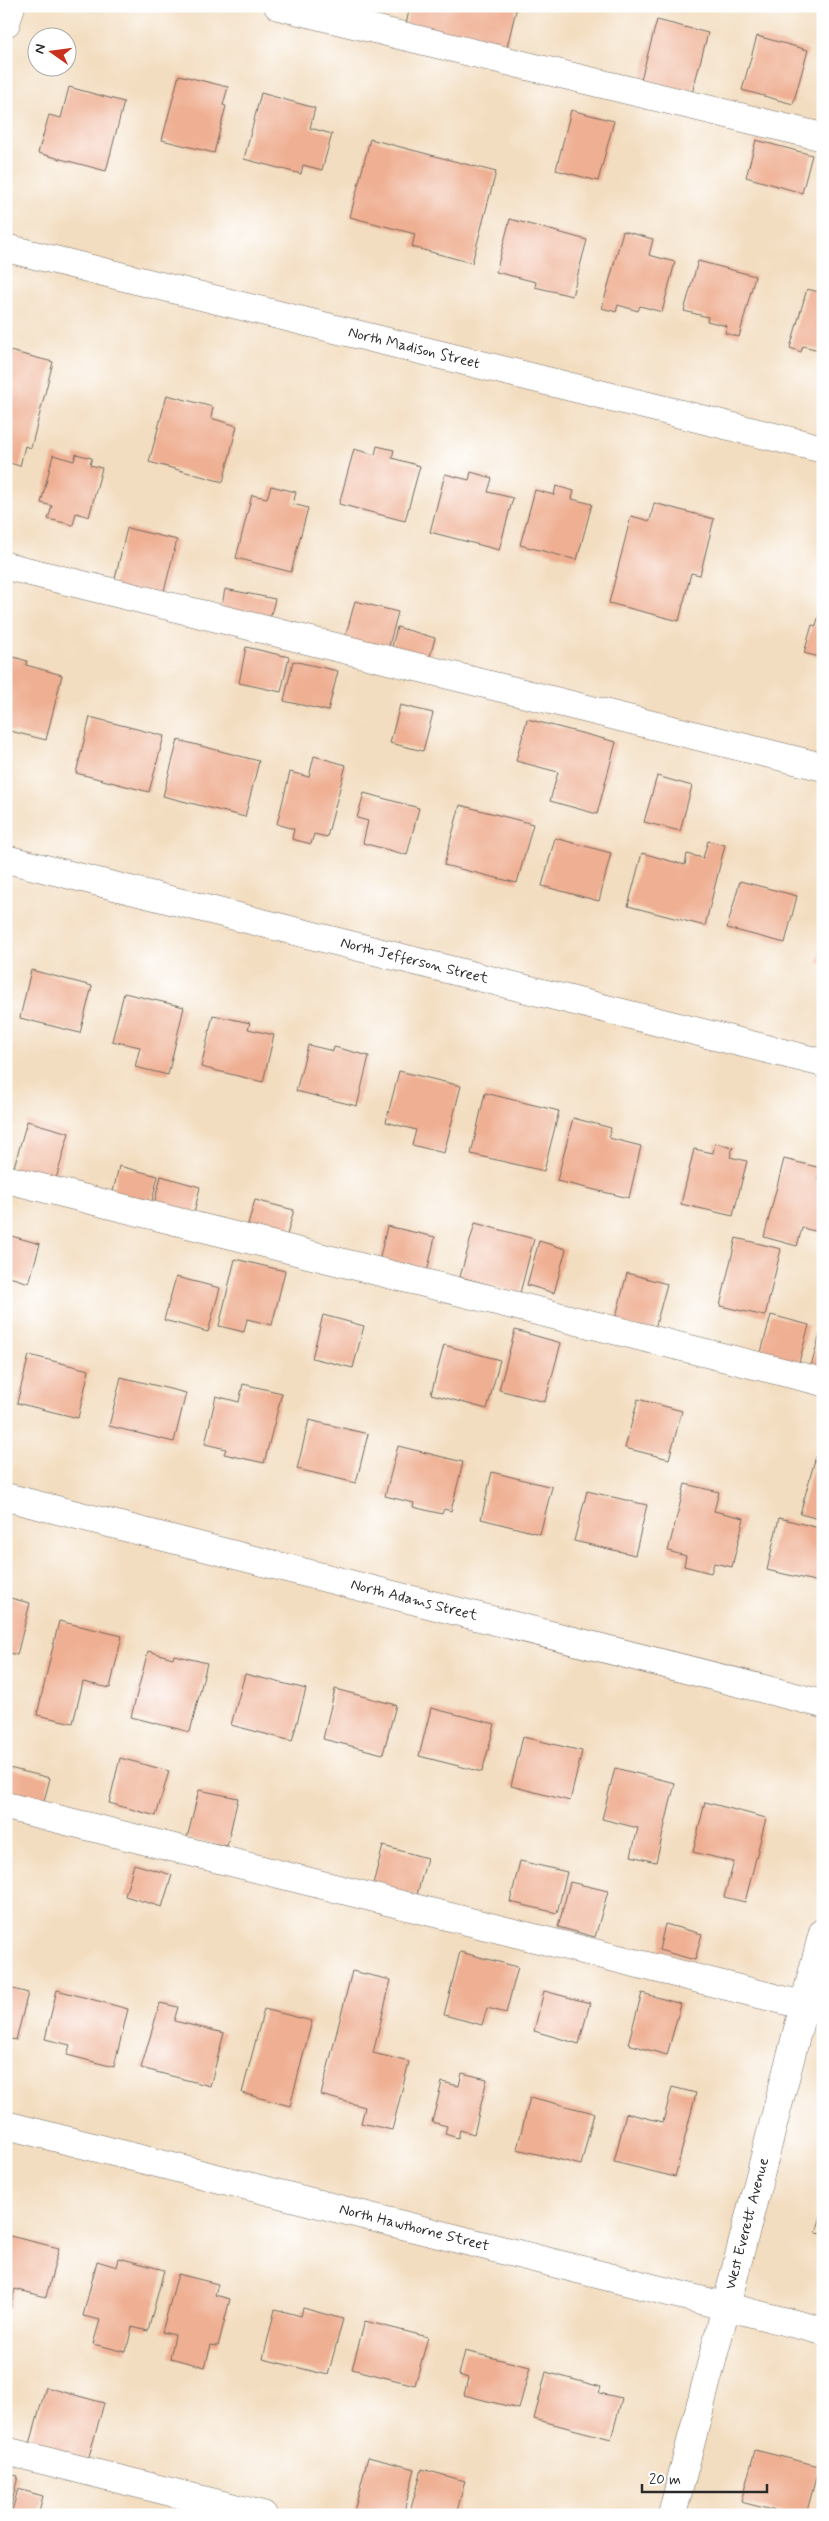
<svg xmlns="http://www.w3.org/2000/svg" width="829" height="2521" font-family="Mynerve,sans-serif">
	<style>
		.building { fill: #efaf92 }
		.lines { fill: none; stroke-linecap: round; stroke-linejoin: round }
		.minor-casing { stroke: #71695f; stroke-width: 29 }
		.minor { stroke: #fff; stroke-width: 28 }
		.labels { text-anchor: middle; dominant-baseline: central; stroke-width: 4; stroke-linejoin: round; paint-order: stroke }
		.street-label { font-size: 15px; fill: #2b2b2b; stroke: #fff }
	</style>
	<rect width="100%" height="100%" fill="#fff"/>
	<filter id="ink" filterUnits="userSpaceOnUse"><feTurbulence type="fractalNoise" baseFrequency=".02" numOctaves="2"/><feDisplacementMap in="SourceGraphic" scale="10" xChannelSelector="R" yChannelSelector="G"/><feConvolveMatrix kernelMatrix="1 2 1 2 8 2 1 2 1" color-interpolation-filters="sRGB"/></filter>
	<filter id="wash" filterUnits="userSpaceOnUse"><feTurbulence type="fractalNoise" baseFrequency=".0096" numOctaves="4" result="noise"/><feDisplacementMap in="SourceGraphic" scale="20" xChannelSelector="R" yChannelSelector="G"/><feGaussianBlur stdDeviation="1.12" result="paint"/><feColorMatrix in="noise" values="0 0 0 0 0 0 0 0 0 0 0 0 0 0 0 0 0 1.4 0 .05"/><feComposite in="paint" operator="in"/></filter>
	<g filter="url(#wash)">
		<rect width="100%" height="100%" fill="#f3ddc0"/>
		<g id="blocks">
			<!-- building -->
			<path class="building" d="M410,6H517L506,51L405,29Z
				M657,20L708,33L691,97L640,83Z
				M757,36L808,50L793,104L742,90Z
				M179,75L228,87L223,105L226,106L214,153L162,140Z
				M69,87L124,102L106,171L38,153L49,115L61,118Z
				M261,93L315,108L310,128L332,134L322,170L303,165L301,174L244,159Z
				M571,110L614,121L598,181L556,170Z
				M370,139L496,172L472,263L412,247L415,234L350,217Z
				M756,140L812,155L802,193L746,177Z
				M510,219L587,240L572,296L535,287L536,282L496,272Z
				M623,231L653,239L649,255L675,262L662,312L640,306L638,311L618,305L616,312L602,308Z
				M698,261L755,276L739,337L725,333L727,326L707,321L708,317L684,311Z
				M807,289L823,293V351L803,346L801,352L790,348Z
				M6,350L53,362L31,448L25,446L20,466L6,462Z
				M167,395L213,407L211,418L237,426L223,482L149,462Z
				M377,446L394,450L392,458L420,466L405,521L339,504L354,449L375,455Z
				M76,454L92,458L90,465L102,468L89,517L76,513L73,525L48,519L52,506L41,503L53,455L74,461Z
				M471,472L492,478L488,492L513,498L499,550L430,532L445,474L469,480Z
				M271,486L296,492L293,504L308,508L291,572L236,558L252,495L267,498Z
				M556,486L574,491L572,499L592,504L577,560L520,545L535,490L554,495Z
				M654,503L714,519L700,575L691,573L679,621L609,603L631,516L650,521Z
				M127,528L177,540L162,599L113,587Z
				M225,589L275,599L268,626L220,616Z
				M355,601L398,612L387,654L344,642Z
				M822,603H823V658L804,653L812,625L816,626Z
				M397,627L435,638L428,664L390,654Z
				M246,647L289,657L281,692L239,683Z
				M11,656L27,661L26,665L62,675L46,740L6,730V676Z
				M293,661L338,671L328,711L284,701Z
				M400,705L433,713L423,751L390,743Z
				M90,717L164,736L149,792L76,773Z
				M527,719L616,742L597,814L550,801L558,772L516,761Z
				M178,740L259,761L245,817L163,796Z
				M314,756L346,765L327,837L314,834L311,844L292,839L294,829L277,824L290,772L309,777Z
				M657,776L692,786L680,831L644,822Z
				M364,793L419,808L407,855L363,843L368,821L357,818Z
				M460,805L533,824L517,883L444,865Z
				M555,838L611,853L599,901L542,886Z
				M708,841L725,845L705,926L628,906L642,853L685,865L687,854L703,858Z
				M740,881L797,896L785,943L727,928Z
				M823,945V964L817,963Z
				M31,970L92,986L80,1033L20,1018Z
				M124,993L184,1007L168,1075L135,1067L140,1047L112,1041Z
				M213,1015L250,1023L248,1029L274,1035L263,1082L201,1067Z
				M308,1045L333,1051L334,1047L369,1056L357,1106L296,1091Z
				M399,1071L461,1086L444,1153L412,1145L416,1130L386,1122Z
				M485,1093L559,1111L544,1171L471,1154Z
				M573,1118L611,1128L609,1138L641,1146L629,1198L557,1181Z
				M27,1121L69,1133L54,1186L12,1174Z
				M715,1143L733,1147L730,1157L747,1161L733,1216L681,1204L694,1149L713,1153Z
				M784,1159L821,1168L818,1179L823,1180V1233L802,1228L797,1246L764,1237Z
				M119,1166L158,1176L150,1209L111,1200Z
				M161,1176L200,1187L193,1218L153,1208Z
				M255,1200L294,1210L285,1242L246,1231Z
				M475,1223L534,1239L520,1293L460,1277Z
				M387,1226L435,1237L426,1277L378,1266Z
				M8,1235L40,1244L29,1283L6,1276Z
				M736,1238L781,1249L765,1316L720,1306Z
				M539,1241L566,1249L554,1293L527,1285Z
				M235,1259L285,1271L272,1325L247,1319L244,1332L219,1326Z
				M627,1273L667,1284L654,1332L615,1321Z
				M176,1277L220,1288L208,1332L164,1320Z
				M323,1315L364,1326L353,1368L312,1358Z
				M771,1315L809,1325L797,1370L759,1360Z
				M823,1324V1376L809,1373Z
				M515,1330L561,1343L545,1402L499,1390Z
				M444,1345L500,1360L487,1409L431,1394Z
				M29,1355L89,1370L78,1418L17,1403Z
				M121,1377L186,1393L174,1442L109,1426Z
				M243,1384L282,1393L264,1463L224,1454L226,1449L205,1444L216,1396L239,1402Z
				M638,1399L682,1411L669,1459L625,1448Z
				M309,1420L368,1434L356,1483L297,1469Z
				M398,1446L463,1462L451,1511L444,1509L442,1514L413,1507L414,1503L385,1496Z
				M816,1456L823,1458V1520L800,1514Z
				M492,1472L552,1487L540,1534L481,1519Z
				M685,1484L719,1492L714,1511L744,1518L732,1567L714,1563L711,1573L684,1566L686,1556L668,1551Z
				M587,1491L647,1505L635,1555L574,1541Z
				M779,1518L823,1529V1583L767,1570Z
				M6,1597L30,1603L17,1655L6,1652Z
				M59,1621L122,1636L110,1688L83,1682L73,1723L37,1715Z
				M148,1651L173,1658L174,1655L207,1663L190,1732L131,1717Z
				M245,1674L306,1689L292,1741L231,1725Z
				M335,1689L396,1705L383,1754L323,1739Z
				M431,1708L495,1724L482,1772L419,1756Z
				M523,1737L582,1751L570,1801L511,1786Z
				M120,1758L169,1771L156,1816L109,1803Z
				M9,1768L50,1778L42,1809L6,1801Z
				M615,1768L675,1783L656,1862L631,1856L638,1828L602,1819Z
				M199,1790L238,1798L227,1846L187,1838Z
				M705,1802L766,1818L745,1902L724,1897L734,1862L693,1852Z
				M383,1846L427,1858L417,1895L373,1884Z
				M520,1861L567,1872L557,1913L510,1902Z
				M134,1864L172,1875L162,1907L125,1896Z
				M6,1872L11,1873L7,1887H6Z
				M570,1882L608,1891L595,1937L558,1927Z
				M665,1924L702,1934L695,1960L659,1950Z
				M460,1952L518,1967L506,2013L487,2008L482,2025L444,2015Z
				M352,1971L391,1980L373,2053L409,2062L392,2130L361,2123L365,2107L321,2095Z
				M6,1987L28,1993L16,2040L6,2038Z
				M57,1990L128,2009L114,2067L67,2055L70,2045L45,2039Z
				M544,1991L590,2003L579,2044L534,2031Z
				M642,1993L681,2004L667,2055L628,2044Z
				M160,2003L178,2007L174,2021L224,2033L210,2086L141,2068Z
				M264,2009L312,2021L290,2106L242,2093Z
				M462,2073L487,2079L474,2134L460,2130L458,2138L445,2134L447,2126L432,2122L442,2082L459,2086Z
				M672,2087L696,2093L675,2177L614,2162L626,2113L663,2122Z
				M530,2097L594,2113L581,2165L517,2149Z
				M823,2209V2234L816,2233Z
				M6,2235L59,2248L46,2297L15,2289L10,2309H6Z
				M119,2258L164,2270L148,2331L132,2327L126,2352L93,2344L100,2320L83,2316L97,2261L117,2267Z
				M178,2274L218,2284L215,2295L230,2299L218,2346L211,2345L205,2367L170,2358L175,2335L162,2332Z
				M303,2308L343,2319L328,2375L263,2359L275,2309L301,2316Z
				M365,2321L428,2337L415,2385L352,2369Z
				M465,2351L530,2367L519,2409L464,2395L468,2378L459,2375Z
				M546,2372L601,2387L599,2393L622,2398L611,2439L534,2419Z
				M46,2387L104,2403L88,2460L30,2444Z
				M755,2450L819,2466L806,2515H791L741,2502Z
				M368,2457L415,2469L403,2515H353Z
				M422,2469L465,2481L456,2515H409Z
				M6,2473L18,2476L9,2515H6Z
				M18,2489L43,2496L38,2515H11Z"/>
		</g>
	</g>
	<g filter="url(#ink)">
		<use href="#blocks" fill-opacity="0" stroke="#71695f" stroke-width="1"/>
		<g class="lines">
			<!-- minor casing -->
			<g class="minor-casing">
				<g id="minor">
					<path d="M278,6L823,137"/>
					<path d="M6,23L11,6"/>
					<path id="s1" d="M6,248L823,449"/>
					<path d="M6,566L823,767"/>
					<path id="s2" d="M6,859L823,1063"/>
					<path d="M6,1179L823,1382"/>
					<path id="s3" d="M6,1497L823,1704"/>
					<path d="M6,1806L823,2010"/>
					<path id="s4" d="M6,2125L823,2331"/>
					<path d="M6,2451L263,2515"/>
					<path id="s5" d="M672,2515L823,1932"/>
				</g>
			</g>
			<!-- minor -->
			<use href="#minor" class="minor"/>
		</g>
	</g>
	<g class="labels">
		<!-- street labels -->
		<g class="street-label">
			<text stroke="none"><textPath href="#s1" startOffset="420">North Madison Street</textPath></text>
			<text stroke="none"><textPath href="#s2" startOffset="421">North Jefferson Street</textPath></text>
			<text stroke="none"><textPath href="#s3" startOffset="421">North Adams Street</textPath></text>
			<text stroke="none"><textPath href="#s5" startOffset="301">West Everett Avenue</textPath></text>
			<text stroke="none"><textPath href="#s4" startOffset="421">North Hawthorne Street</textPath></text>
		</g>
	</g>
	<!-- margin -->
	<rect width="829" height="2521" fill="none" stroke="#fff" stroke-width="25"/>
	<!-- north arrow -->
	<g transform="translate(52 52) rotate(284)"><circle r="24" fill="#ffffff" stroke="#aaaaaa"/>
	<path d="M0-4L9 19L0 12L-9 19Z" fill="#c8321e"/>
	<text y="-8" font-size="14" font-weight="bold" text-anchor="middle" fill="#2b2b2b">N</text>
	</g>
	<!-- scale -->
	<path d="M642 2484v8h125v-8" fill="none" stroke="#2b2b2b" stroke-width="2.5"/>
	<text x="649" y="2484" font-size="15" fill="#2b2b2b" stroke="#ffffff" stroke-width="4" paint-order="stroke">20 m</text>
</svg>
